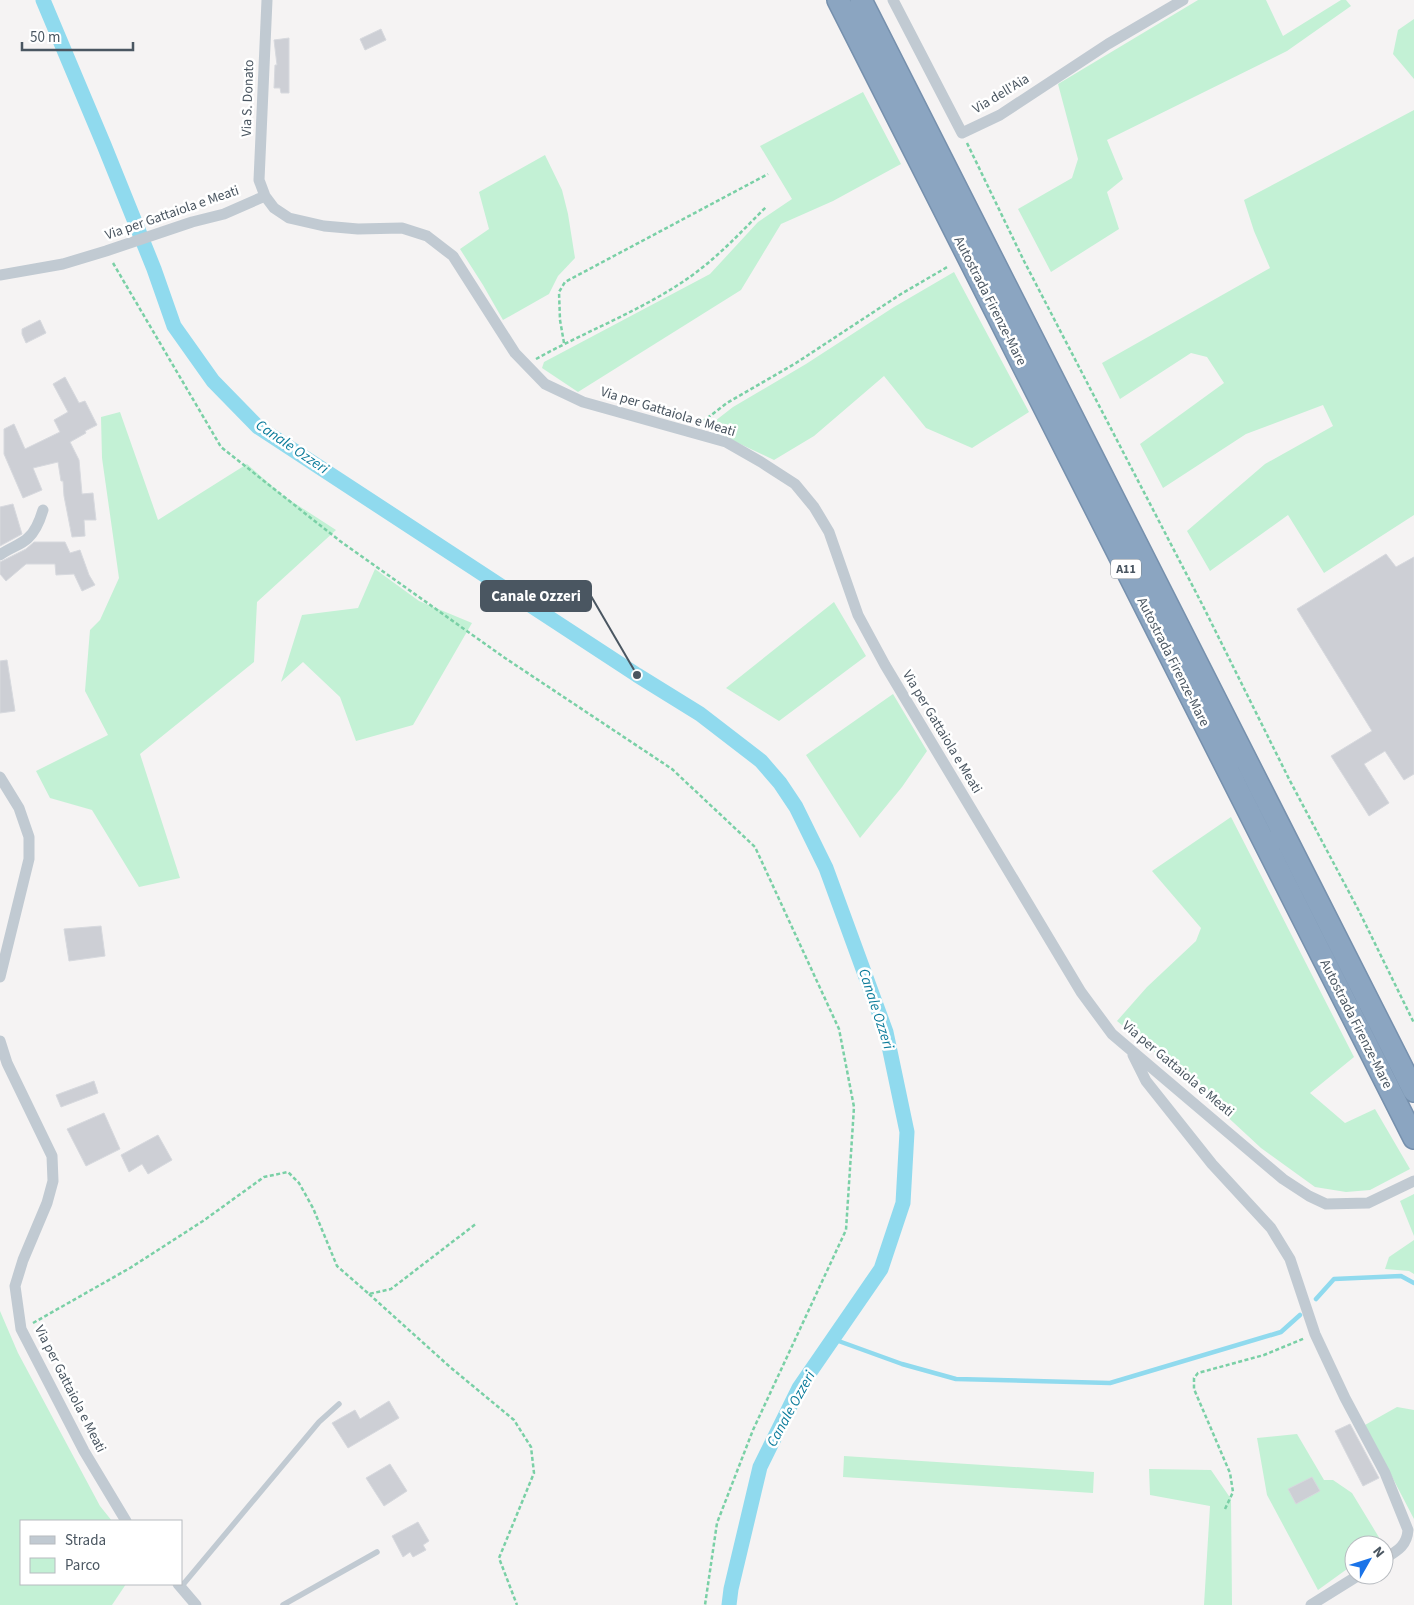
<svg xmlns="http://www.w3.org/2000/svg" width="1414" height="1605" font-family="'Source Sans 3',sans-serif">
	<style>
		.green { fill: #c3f1d5 }
		.lines { fill: none; stroke-linecap: round; stroke-linejoin: round }
		.stream { stroke: #90daee; stroke-width: 4.5 }
		.canal { stroke: #90daee; stroke-width: 15 }
		.building { fill: #cdcfd5; stroke: #d7d9de }
		.motorway-casing { stroke: #7690ad; stroke-width: 24 }
		.path { stroke: #7ad0a6; stroke-width: 2.5; stroke-dasharray: 4 2.5; stroke-linecap: butt }
		.service { stroke: #c1cad2; stroke-width: 5.5 }
		.minor { stroke: #c1cad2; stroke-width: 11 }
		.motorway { stroke: #8ba5c1; stroke-width: 21 }
		.labels { text-anchor: middle; dominant-baseline: central; stroke-width: 5; stroke-linejoin: round; paint-order: stroke }
		.shield { fill: #fff; stroke: #808990; stroke-width: 1 }
		.shield-label { font-size: 12px; font-weight: bold; fill: #4a5661 }
		.street-label { font-size: 14px; fill: #4a5661; stroke: #fff }
		.water-label { font-size: 15px; font-style: italic; fill: #0c7c9b; stroke: #fff }
		.leader { fill: none; stroke: #4a5661; stroke-width: 2 }
		.callout-dot { fill: #4a5661; stroke: #fff; stroke-width: 2 }
		.callout { fill: #4a5661; stroke: #4a5661; stroke-width: 2 }
		.callout-label { font-size: 15px; text-anchor: middle; font-weight: bold; fill: #fff }
	</style>
	<rect width="100%" height="100%" fill="#f5f3f3"/>
	<!-- green -->
	<path class="green" d="M1198,0H1266L1283,36L1341,0H1346L1351,6L1287,51L1107,140L1123,179L1107,192L1119,229L1051,272L1018,209L1072,178L1078,159L1058,84Z
		M1414,19V79L1393,54L1398,30Z
		M863,92L901,164L833,201L781,224L741,290L578,392L542,368L544,362L710,274L758,222L792,199L760,146Z
		M1414,110V515L1324,573L1288,515L1210,571L1187,531L1265,464L1333,426L1323,405L1246,434L1163,488L1140,444L1224,383L1207,357L1191,353L1120,399L1102,363L1270,268L1254,231L1244,200Z
		M545,155L562,190L568,214L575,258L558,276L549,294L503,320L483,285L460,249L489,229L479,192Z
		M954,272L1029,412L972,448L926,428L884,376L814,436L774,460L706,428L733,407L806,364L894,307Z
		M120,412L158,520L247,464L282,495L336,530L257,602L254,662L140,754L180,878L139,887L92,810L50,798L36,771L108,735L85,691L90,630L100,620L119,578L102,458L101,417Z
		M375,569L419,601L472,623L413,725L356,741L340,697L303,662L281,682L302,615L358,608Z
		M834,602L866,656L779,721L726,688Z
		M893,694L927,751L902,787L860,838L806,755Z
		M1231,817L1354,1057L1310,1093L1345,1123L1375,1109L1410,1169L1370,1190L1346,1192L1315,1187L1261,1148L1179,1072L1117,1021L1147,987L1196,941L1201,928L1152,871Z
		M1414,1194V1236L1400,1201Z
		M1414,1240V1274L1409,1271L1385,1269L1389,1257Z
		M0,1311L18,1353L100,1506L112,1521H21V1584H126L112,1605H0Z
		M1397,1407L1414,1410V1519L1365,1425Z
		M1297,1434L1324,1480H1333L1352,1493L1383,1544L1354,1545V1564L1318,1590L1267,1495L1257,1438Z
		M844,1456L1094,1472L1093,1493L843,1477Z
		M1149,1469L1211,1470L1231,1499L1232,1605H1204L1210,1506L1150,1495Z"/>
	<g class="lines">
		<!-- stream -->
		<path class="stream" d="M1316,1299L1334,1279L1401,1276L1414,1283
			M833,1339L902,1364L956,1379L1110,1383L1281,1332L1300,1315"/>
		<!-- canal -->
		<path class="canal" d="M43,0L104,145L154,269L174,326L213,381L258,427L637,675L700,714L761,761L780,783L796,807L826,868L886,1032L907,1132L903,1203L881,1269L799,1388L760,1467L731,1589L729,1605"/>
	</g>
	<!-- building -->
	<path class="building" d="M381,29L386,40L365,50L360,39Z
		M289,38V93H281L280,88H274L275,65H277L274,40Z
		M40,320L46,333L26,343L22,334V329Z
		M65,377L79,403L85,401L97,425L85,431L86,433L70,442L79,460L82,494L93,493L96,520H84L85,536L72,537L64,496L63,481H61L58,462L33,468L42,490L23,498L4,454V429L14,424L25,449L60,432L54,420L68,412L53,384Z
		M13,504L22,534L0,546V507Z
		M34,542H65L70,553L80,550L89,575L95,585L82,591L74,574L56,575L55,564H26L6,581L0,574V562L26,549Z
		M1386,554L1396,567L1414,557V774L1404,780L1385,751L1364,764L1389,803L1369,816L1331,756L1372,731L1297,609Z
		M7,660L15,711L0,713V661Z
		M101,926L105,956L69,961L64,929Z
		M94,1081L98,1093L61,1107L56,1095Z
		M104,1113L120,1149L86,1166L67,1129Z
		M158,1135L172,1160L148,1174L142,1164L129,1172L121,1155Z
		M389,1401L399,1418L348,1448L332,1423L355,1410L360,1419Z
		M1350,1424L1379,1478L1363,1486L1335,1431Z
		M390,1464L407,1491L384,1506L366,1478Z
		M1312,1477L1320,1491L1296,1504L1288,1489Z
		M418,1522L429,1541L423,1545L426,1550L413,1557L410,1552L403,1557L392,1536Z"/>
	<g class="lines">
		<!-- motorway casing -->
		<g class="motorway-casing">
			<path id="motorway" d="M838,0L1414,1138
				M861,0L1414,1091"/>
		</g>
		<!-- path -->
		<path class="path" d="M967,143L1024,261L1203,606L1289,779L1359,911L1414,1023
			M113,263L221,447L340,541L505,658L672,769L755,847L839,1029L854,1107L846,1230L753,1430L717,1523L705,1605
			M564,343L560,320L559,292L565,282L768,174
			M536,359C588,330 646,309 694,274C721,254 743,230 767,206
			M702,422L727,403L796,363L901,294L949,266
			M369,1294L450,1367L514,1420L531,1447L534,1473L499,1558L517,1605
			M33,1323L130,1268L203,1221L264,1177L288,1172L299,1183L313,1208L337,1266L369,1294L391,1289L477,1223
			M1225,1509L1233,1492L1230,1473L1194,1389V1378L1198,1373L1264,1355L1305,1338"/>
		<!-- service -->
		<path class="service" d="M181,1587L319,1422L339,1404
			M283,1605L377,1552"/>
		<!-- minor -->
		<path class="minor" d="M893,0L962,133L1000,115L1108,44L1183,0
			M265,196L259,180L267,0
			M0,275L63,264L106,251L192,222L224,214L265,196L274,208L289,218L324,226L358,229L402,228L427,236L453,256L515,353L545,384L583,402L726,442L761,462L795,484L814,507L829,532L858,615L885,665L1081,992L1112,1034L1283,1179L1309,1196L1326,1204L1368,1203L1414,1181
			M0,555C9,548 21,545 28,538C36,531 40,520 43,510
			M0,777L19,808L29,837V859L0,977
			M0,1041L7,1063L52,1156L53,1181L47,1203L23,1260L15,1286L21,1329L84,1451L126,1521
			M1133,1055L1146,1081L1212,1164L1271,1228L1290,1259L1315,1334L1345,1398L1385,1473L1408,1530C1407,1546 1397,1551 1384,1559
			M178,1584L196,1605
			M1311,1605L1359,1575"/>
		<!-- motorway -->
		<use href="#motorway" class="motorway"/>
	</g>
	<g class="labels">
		<!-- shield labels -->
		<rect class="shield" x="1111" y="559.5" width="30" height="19" rx="4"/>
		<g class="shield-label">
			<text x="1126" y="569">A11</text>
		</g>
		<!-- street labels -->
		<g class="street-label">
			<text transform="translate(1001 94) rotate(-31)">Via dell'Aia</text>
			<text transform="translate(248 98) rotate(-88)">Via S. Donato</text>
			<text transform="translate(172 213) rotate(-19)">Via per Gattaiola e Meati</text>
			<text transform="translate(990 301) rotate(63)">Autostrada Firenze-Mare</text>
			<text transform="translate(668 412) rotate(17)">Via per Gattaiola e Meati</text>
			<text transform="translate(1173 662) rotate(63)">Autostrada Firenze-Mare</text>
			<text transform="translate(942 732) rotate(59)">Via per Gattaiola e Meati</text>
			<text transform="translate(1356 1024) rotate(63)">Autostrada Firenze-Mare</text>
			<text transform="translate(1178 1069) rotate(40)">Via per Gattaiola e Meati</text>
			<text transform="translate(70 1389) rotate(63)">Via per Gattaiola e Meati</text>
		</g>
		<!-- water labels -->
		<g class="water-label">
			<text transform="translate(292 447) rotate(34)">Canale Ozzeri</text>
			<text transform="translate(876 1009) rotate(72)">Canale Ozzeri</text>
			<text transform="translate(791 1409) rotate(-61)">Canale Ozzeri</text>
		</g>
	</g>
	<!-- callouts -->
	<path class="leader" d="M637 675L591 596"/>
	<circle class="callout-dot" cx="637" cy="675" r="5"/>
	<rect class="callout" x="481" y="581" width="110" height="30" rx="5"/>
	<g class="callout-label">
		<text x="536" y="601">Canale Ozzeri</text>
	</g>
	<!-- legend -->
	<rect x="20" y="1520" width="162" height="65" fill="#ffffff" stroke="#b7bbc0"/>
	<rect x="30" y="1536" width="25" height="8" fill="#c1cad2" stroke="#b7bbc0"/>
	<text x="65" y="1545" font-size="15" fill="#4a5661">Strada</text>
	<rect x="30" y="1558" width="25" height="15" fill="#c3f1d5" stroke="#b7bbc0"/>
	<text x="65" y="1570" font-size="15" fill="#4a5661">Parco</text>
	<!-- north arrow -->
	<g transform="translate(1369 1560) rotate(51)"><circle r="24" fill="#ffffff" stroke="#b7bbc0"/>
	<path d="M0-4L9 19L0 12L-9 19Z" fill="#1a73e8"/>
	<text y="-8" font-size="14" font-weight="bold" text-anchor="middle" fill="#4a5661">N</text>
	</g>
	<!-- scale -->
	<path d="M22 42v8h111v-8" fill="none" stroke="#4a5661" stroke-width="2.5"/>
	<text x="30" y="42" font-size="15" fill="#4a5661" stroke="#ffffff" stroke-width="4" paint-order="stroke">50 m</text>
</svg>
